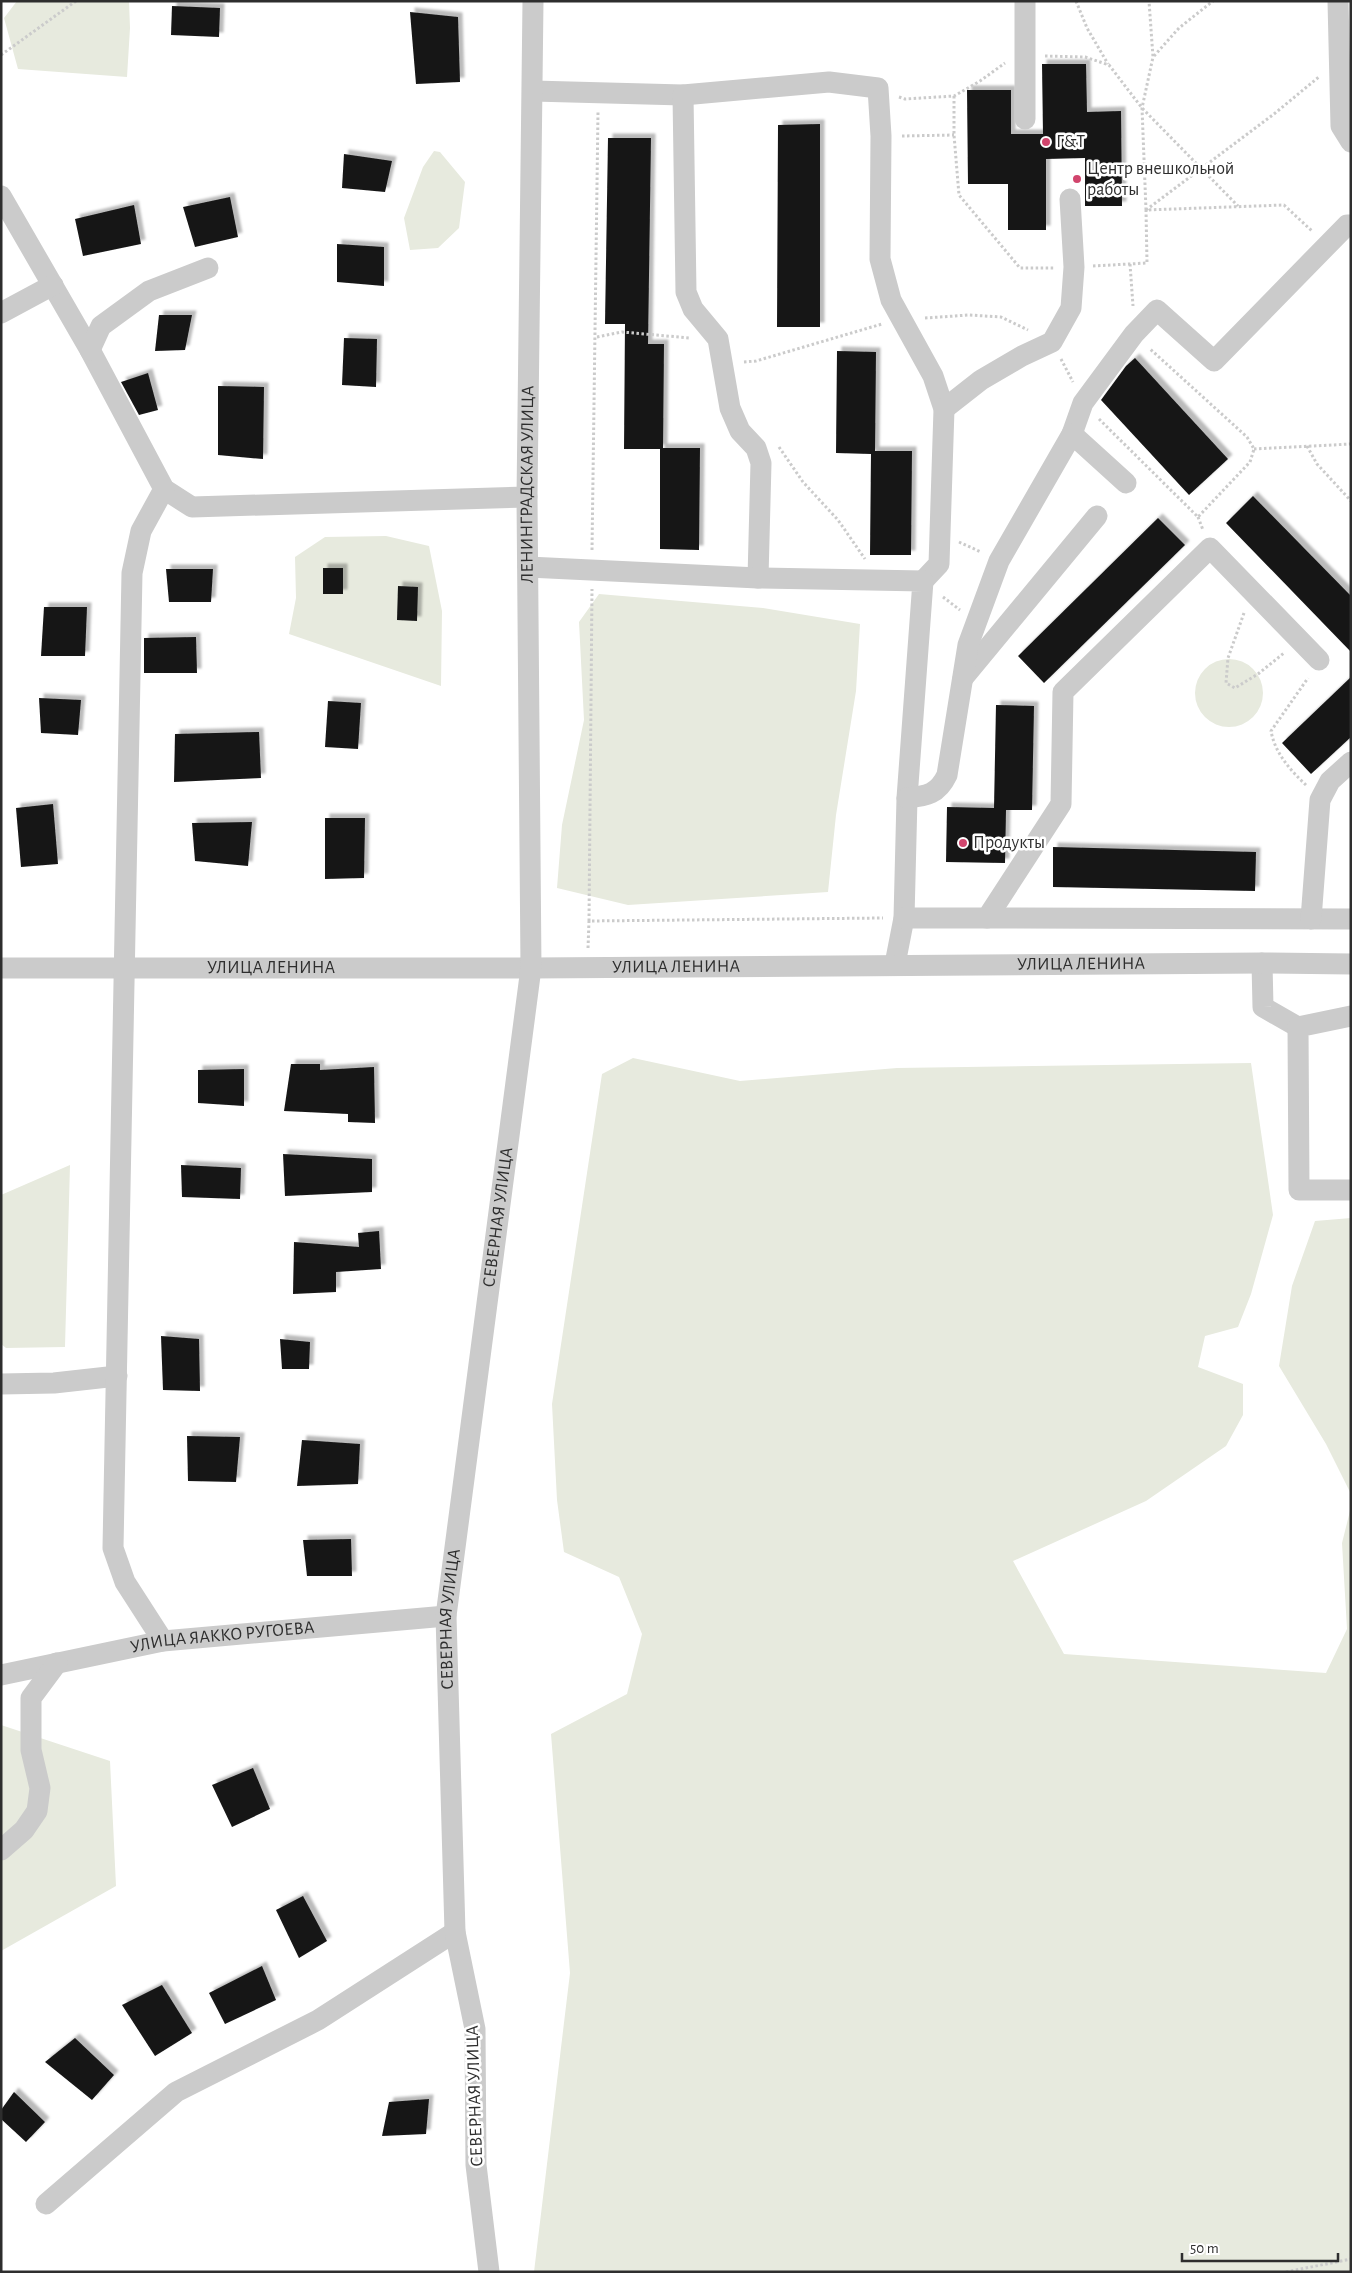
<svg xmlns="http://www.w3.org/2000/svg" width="1352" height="2273" font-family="'Alegreya Sans',sans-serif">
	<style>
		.green { fill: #e7eade }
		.building { fill: #151515; filter: url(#shadow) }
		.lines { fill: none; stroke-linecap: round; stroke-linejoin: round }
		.path { stroke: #cbcbcb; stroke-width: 3; stroke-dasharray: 2.5 2.5; stroke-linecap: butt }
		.minor { stroke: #cbcbcb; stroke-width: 21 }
		.poi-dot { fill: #d1456d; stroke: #fff; stroke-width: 2 }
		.labels { text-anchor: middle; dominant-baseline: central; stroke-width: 5; stroke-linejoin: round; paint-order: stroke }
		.poi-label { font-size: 18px; fill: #2e2e2e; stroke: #fff; text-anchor: start }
		.street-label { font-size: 18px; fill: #2e2e2e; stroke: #fff }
	</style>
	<defs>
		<filter id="shadow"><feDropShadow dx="4.5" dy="-4.5" stdDeviation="1" flood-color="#0004"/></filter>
	</defs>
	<rect width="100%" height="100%" fill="#fff"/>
	<!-- green -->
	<path class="green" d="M17,1H129L130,28L127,77L18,69L4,18Z
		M434,151L440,152L465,182L459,228L438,248L410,250L404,218L423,167Z
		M386,536L429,546L442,611L441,686L289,634L296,598L295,557L325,537Z
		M599,594L763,608L860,624L856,691L836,815L828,892L628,905L557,888L562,825L584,720L579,622Z
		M1195 693a34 34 0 1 1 68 0a34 34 0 1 1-68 0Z
		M633,1058L740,1081L897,1068L1251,1063L1273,1215L1251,1294L1238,1327L1205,1336L1198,1367L1243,1384V1415L1226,1446L1146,1501L1013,1561L1064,1654L1326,1673L1347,1629L1342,1543L1351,1507V2272H534L570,1973L551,1734L627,1694L642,1634L619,1577L564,1552L557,1500L552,1404L602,1074Z
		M70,1165L65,1347L6,1348L1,1344V1195Z
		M1351,1218V1494L1326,1444L1279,1366L1292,1286L1315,1221Z
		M1,1725L110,1761L116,1886L1,1951Z"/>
	<!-- building -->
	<path class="building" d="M172,6L220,8L219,37L171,35Z
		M410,12L458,17L460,82L416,84Z
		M1042,64H1086L1087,112L1121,111L1122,206H1085V158L1046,159V230H1008V184H968L967,90H1011V134H1043Z
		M820,124V327H777L778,125Z
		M608,138H651L648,344H664L663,448H700L699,550L660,549V449H624L625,324H605Z
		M344,154L392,161L385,192L342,188Z
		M230,197L238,237L195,247L183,207Z
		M134,205L141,244L83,256L75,219Z
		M337,244L384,247V286L337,282Z
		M159,315H192L185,350L155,351Z
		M344,338L377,339L376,387L342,385Z
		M837,351L876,352L875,451H912L911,555H870L871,454L836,453Z
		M1135,358L1228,459L1189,495L1101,400L1126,366Z
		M148,373L158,410L139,415L121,382Z
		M218,386L264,387L263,459L218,455Z
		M1253,496L1351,596V652L1226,523Z
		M1158,518L1185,545L1044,683L1018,656Z
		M323,568H343V594H323Z
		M166,569H213L211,602H169Z
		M398,586L418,587L417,621L397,620Z
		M44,607H87L85,656H41Z
		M196,637L197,673H144V638Z
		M1351,677V737L1311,774L1282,743Z
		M39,698L81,700L78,735L41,733Z
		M328,701L361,703L358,749L325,747Z
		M996,705L1034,706L1032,810H1006L1005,863L946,862L947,807L994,808Z
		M259,732L261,778L174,782L175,734Z
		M53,804L58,864L21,867L16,808Z
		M325,818H365L364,878L325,879Z
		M252,822L248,866L195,861L192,823Z
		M1053,847L1256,852L1255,891L1053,887Z
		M291,1064H320V1070L374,1067L375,1123L348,1122V1114L284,1111Z
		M244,1069V1106L198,1103V1070Z
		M283,1154L372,1159V1192L285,1196Z
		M181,1165L241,1168L240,1199L182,1197Z
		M379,1231L381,1269L336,1272V1292L293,1294L294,1242L359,1247L358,1233Z
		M161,1336L199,1339L200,1391L163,1390Z
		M280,1339L310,1342L309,1369H282Z
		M187,1436L240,1437L236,1482L188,1481Z
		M302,1440L360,1444L358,1484L297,1486Z
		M351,1539L352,1576H307L303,1540Z
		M253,1768L270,1809L232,1827L212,1785Z
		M303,1896L327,1941L299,1958L276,1910Z
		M262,1966L276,2000L225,2024L209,1993Z
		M162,1985L192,2033L155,2056L122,2005Z
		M75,2038L114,2075L92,2100L45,2062Z
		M14,2092L45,2122L26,2142L1,2119V2110Z
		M429,2099L426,2134L382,2136L389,2102Z"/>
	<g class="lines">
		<!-- path -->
		<path class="path" d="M1076,1L1087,28L1108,64
			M1,55L76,1
			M1045,56L1085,57L1109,65L1142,108L1238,206
			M1154,56L1179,28L1213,1
			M954,96V135L959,195L1020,268H1054
			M899,97L905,99L954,96L980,81L1005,63
			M902,136L954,135
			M1146,210L1274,114L1320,76
			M1146,210L1142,108L1153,57L1149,1
			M1130,264L1133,306
			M1093,266L1147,263L1146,210L1284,205L1312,231
			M925,318L969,315L1001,317L1028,330
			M597,337L622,332L690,338
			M1061,359L1073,382
			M744,362L756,361L882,324
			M1099,419L1198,517L1250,462L1254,449L1247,437L1149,348
			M1307,446L1317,464L1351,501
			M779,447L803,482L838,520L865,559
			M1254,449L1351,444
			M1198,517L1203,530
			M959,542L981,552
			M592,550L598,112
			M943,597L960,610
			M1244,613L1228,658L1226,683L1235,688L1258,674L1284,653
			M1306,785C1290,770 1275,753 1271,731L1308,678
			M589,921L592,589
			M588,948L589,921L883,918
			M1286,2272L1351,2259"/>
		<!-- minor -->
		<g class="minor">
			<path d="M1025,1V119"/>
			<path d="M1338,1L1341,126L1351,142"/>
			<path d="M533,91L683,95L829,82L878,88L881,136L880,259L891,300L933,376L944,409L939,564L923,581"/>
			<path d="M683,95L686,292L693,309L718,339L730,408L740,431L756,448L761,463L758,578"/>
			<path d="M1,196L90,350L164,489L192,507L527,497"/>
			<path d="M1,313L53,285"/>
			<path d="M90,350L101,326L149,291L208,268"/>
			<path d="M944,409L981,380L1022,356L1052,342L1071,308L1074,267L1070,199"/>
			<path d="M1072,434L1083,403L1134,334L1157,310L1214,361L1347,225H1351"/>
			<path d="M528,567L758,578L923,581L907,798L904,918L895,964"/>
			<path d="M963,678L1097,516"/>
			<path d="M907,798C927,796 938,794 947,775L968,645L999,561L1072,434L1126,483"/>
			<path d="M904,918H987L1061,804L1063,692L1210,548L1319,660"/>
			<path d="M987,918L1351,919"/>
			<path d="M1311,919L1320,800L1330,781L1351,762"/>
			<path d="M1262,963L1263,1007L1298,1027"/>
			<path id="s1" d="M1,968H531L1262,963L1351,964"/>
			<path d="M1351,1016L1298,1027L1299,1190H1351"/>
			<path d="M1,1384L54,1383L117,1376"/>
			<path d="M163,1641L125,1582L113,1548L132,573L141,531L164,489"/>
			<path id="s2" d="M1,1675L163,1641L446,1616"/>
			<path d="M1,1850L24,1830L37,1811L40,1788L31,1750V1698L57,1663"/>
			<path d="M46,2204L176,2092L318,2020L455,1932"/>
			<path id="s3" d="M489,2272L476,2165L475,2029L455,1932L446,1616L531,968L527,497L533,1"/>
		</g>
	</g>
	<!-- markers -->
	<g class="poi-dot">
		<circle cx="1046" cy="142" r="5"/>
		<circle cx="1077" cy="179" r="5"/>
		<circle cx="963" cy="843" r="5"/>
	</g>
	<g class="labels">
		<!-- poi labels -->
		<g class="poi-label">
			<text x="1056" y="142">Г&amp;Т</text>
			<text x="1087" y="169">Центр внешкольной<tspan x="1087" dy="21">работы</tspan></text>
			<text x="973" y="843">Продукты</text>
		</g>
		<!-- street labels -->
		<g class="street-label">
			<text stroke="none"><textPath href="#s3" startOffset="1796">ЛЕНИНГРАДСКАЯ УЛИЦА</textPath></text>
			<text stroke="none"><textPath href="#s1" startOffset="1080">УЛИЦА ЛЕНИНА</textPath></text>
			<text stroke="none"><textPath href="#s1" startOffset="675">УЛИЦА ЛЕНИНА</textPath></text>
			<text stroke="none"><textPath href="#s1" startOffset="270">УЛИЦА ЛЕНИНА</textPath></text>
			<text stroke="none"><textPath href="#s3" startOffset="1061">СЕВЕРНАЯ УЛИЦА</textPath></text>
			<text stroke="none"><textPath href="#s3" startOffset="656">СЕВЕРНАЯ УЛИЦА</textPath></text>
			<text stroke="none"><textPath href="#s2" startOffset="225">УЛИЦА ЯАККО РУГОЕВА</textPath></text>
			<text transform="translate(475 2096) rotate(-92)">СЕВЕРНАЯ УЛИЦА</text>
		</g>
	</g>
	<!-- border -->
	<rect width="1352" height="2273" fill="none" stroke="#2e2e2e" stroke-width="5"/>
	<!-- scale -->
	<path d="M1182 2253v8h156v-8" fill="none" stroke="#2e2e2e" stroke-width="2.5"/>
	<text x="1190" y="2253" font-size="15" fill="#2e2e2e" stroke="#ffffff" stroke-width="4" paint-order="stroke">50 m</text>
</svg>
